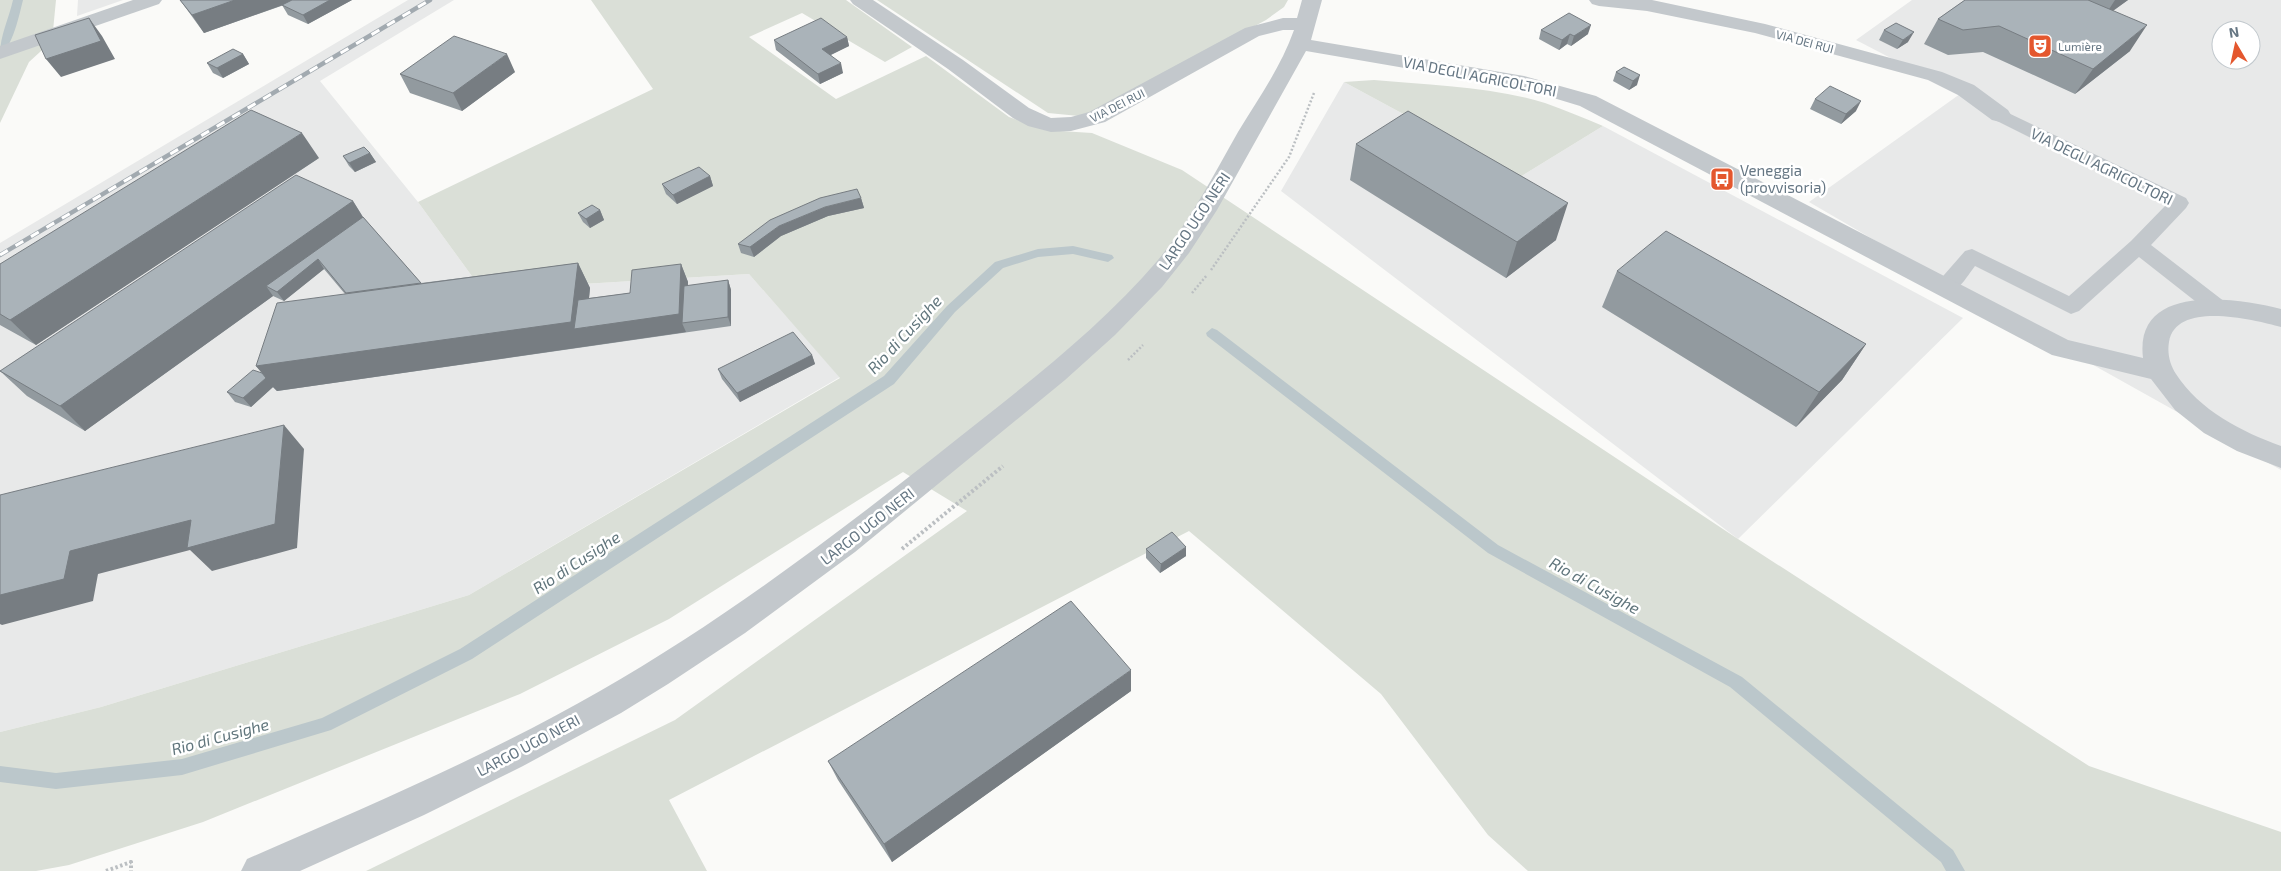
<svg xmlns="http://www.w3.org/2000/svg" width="2281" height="871" font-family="'Exo 2',sans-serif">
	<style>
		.built { fill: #e8e9e9; fill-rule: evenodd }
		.green { fill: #dadfd7 }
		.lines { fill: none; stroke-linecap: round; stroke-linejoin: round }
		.stream { fill: #bbc7cb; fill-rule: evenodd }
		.path-far1 { stroke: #bbbfc2; stroke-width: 2.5; stroke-dasharray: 2 2; stroke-linecap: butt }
		.path { stroke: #bbbfc2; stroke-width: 4; stroke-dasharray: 2.5 2.5; stroke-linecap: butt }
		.service { fill: #c3c8cc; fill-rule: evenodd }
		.minor { fill: #c3c8cc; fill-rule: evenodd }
		.tertiary { fill: #c3c8cc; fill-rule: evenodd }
		.rail-casing { stroke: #a2aab0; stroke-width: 4.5 }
		.rail { stroke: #fff; stroke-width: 3; stroke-dasharray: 9; stroke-linecap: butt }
		.wall { fill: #929a9f }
		.shaded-wall { fill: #777d82 }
		.building { fill: #aab3b9; stroke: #777d82 }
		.labels { text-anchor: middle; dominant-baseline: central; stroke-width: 5; stroke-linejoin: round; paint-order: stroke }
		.far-street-label { font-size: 12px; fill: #657683; stroke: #fff }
		.far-poi-label { font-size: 12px; fill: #657683; stroke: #fff; text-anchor: start }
		.street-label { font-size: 15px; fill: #657683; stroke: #fff }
		.poi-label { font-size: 15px; fill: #657683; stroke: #fff; text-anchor: start }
		.water-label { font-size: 16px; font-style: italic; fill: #60757c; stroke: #fff }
	</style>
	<rect width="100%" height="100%" fill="#fafaf8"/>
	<!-- built -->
	<path class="built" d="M78,0H123L77,16Z
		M408,0H454L320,81L418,202L482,290L749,274L840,377L469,595L101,707L0,732V243Z
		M1912,0H2281V470L1979,301L1809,202L1960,94L1856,40ZM2221,30H2251V60H2221Z
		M1344,82L1520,177L1603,126L1963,318L1738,539L1281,191Z"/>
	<!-- green -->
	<path class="green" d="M0,0H56L52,41L29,62L0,123Z
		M591,0H846L912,47L885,62L802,13L749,37L836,99L926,56L1009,117L1045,130L1092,133L1182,170L1738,539L2089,766L2281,832V871H1528L1488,835L1381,694L1189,531L669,800L707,871H366L675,720L967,511L903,472L669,619L520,694L203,822L69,865L36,871H0V732L101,707L469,595L840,378L749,274L482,290L418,202L653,89Z
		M877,0H1288L1284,7L1266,20L1094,113L1079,116L1048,113Z
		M1374,80C1428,85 1494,87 1545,103C1565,110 1584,118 1603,126L1520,177L1344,82Z"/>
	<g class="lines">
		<!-- stream -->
		<path class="stream" d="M13,0H23C20,12 12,50 0,54C0,36 9,18 13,0Z
			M1073,246L1112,255L1114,258L1108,262L1073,254L1038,257L1003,268L955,312L894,384L472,659L331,730L182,775L56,789L0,782V766L56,773L182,759L322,718L460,649L884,376L947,306L995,262L1038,249Z
			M1212,328L1217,330L1498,545L1742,677L1953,850L1965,871H1946L1941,862L1730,687L1488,553L1207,336L1206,333Z"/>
		<!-- path-far1 -->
		<path class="path-far1" d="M1211,270L1289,157L1314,93
			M1192,293L1207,275
			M1128,360L1143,345"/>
		<!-- path -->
		<path class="path" d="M902,549L1003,466
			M106,871L131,862V871"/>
		<!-- service -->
		<path class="service" d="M2000,109L2186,198L2189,203L2186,208L2151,245L2225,302L2228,307L2225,312L2217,315L2209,312L2139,257L2079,311L2071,314L1975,266C1965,279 1955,299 1937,293L1934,288L1937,283L1965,251L1972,249L2069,296L2131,241L2166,205L1993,119L1991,115L1993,111Z"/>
		<!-- minor -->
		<path class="minor" d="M850,0H873L963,60L1029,108L1051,118L1071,117L1089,112L1245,28L1283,18H1297L1302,0H1322L1311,40L1524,76L1596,96L2068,340L2143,358C2134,282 2236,298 2281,309V327C2254,320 2176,300 2169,342C2167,353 2170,365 2176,374C2199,410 2242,432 2281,446V468L2237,451L2204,433L2175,410L2151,379L2052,355L1580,106L1521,88L1306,51L1217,210L1189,253L1162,287L1115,335L1065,380L855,552L745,633L668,684L621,713L523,766L424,815L300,871H241L247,859C366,807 487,756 600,691C719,623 829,540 937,455C1013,394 1094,335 1158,260C1190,221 1213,176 1238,132C1258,99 1281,67 1294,30H1283L1259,36L1105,122L1071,131L1051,132L1028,126L1013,118L948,69L853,4Z
			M1589,0H1652L1765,24L1942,72L1974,85L2008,110L2011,115L2008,120L2000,122L1992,120L1958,95L1928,80L1755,33L1647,11L1599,6L1592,4Z"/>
		<!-- tertiary -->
		<path class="tertiary" d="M133,0H162L159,4L0,59V46Z"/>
		<!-- rail casing -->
		<g class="rail-casing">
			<path id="rail" d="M0,255L430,0"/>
		</g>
		<!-- rail -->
		<use href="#rail" class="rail"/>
	</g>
	<!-- wall -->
	<path class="wall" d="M180,0H352L308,24L288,15L282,5H284L204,33Z
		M1965,0H2128L2113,11L2130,51L2075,94L1983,52L1948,55L1924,44L1938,19Z
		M1541,30L1588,34L1571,46L1567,44L1559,50L1539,39Z
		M1884,30L1908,42L1897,49L1879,40Z
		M847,37L849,46L831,55L843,73L820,84L776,50L774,40Z
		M243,54L249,64L223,78L213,73L207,63Z
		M427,56L515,72L462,111L410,93L400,74Z
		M1624,67L1637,85L1629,90L1613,81L1616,72Z
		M1815,99L1856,111L1841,124L1810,109Z
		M1356,144L1556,240L1506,278L1350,180Z
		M370,153L376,162L355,172L349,166L343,156Z
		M319,158L36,345L0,325V264Z
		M710,176L713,186L677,204L666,194L662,184Z
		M861,198L864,208L828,216L781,236L754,257L741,253L738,244Z
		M353,201L363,217L421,283L578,263L590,288L589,298L630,293L681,264L688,282V286L728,280L731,290V326L277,391L273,387L251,407L235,402L227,392L262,373L256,366L345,294L324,269L284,301L273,296L85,431L27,396L0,371Z
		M600,210L604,220L590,228L583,222L578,213Z
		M1617,271L1866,344L1842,380L1796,427L1602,307Z
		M812,355L815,364L740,402L722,379L718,369Z
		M1146,549L1186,556L1160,573L1146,558Z
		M1131,691L892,862L838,780L828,761Z"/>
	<!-- shaded-wall -->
	<path class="shaded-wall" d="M235,0H297L204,33L192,15Z
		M330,0H352L308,24L303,15Z
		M2115,0H2128L2104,17Z
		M89,18L102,36L115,59L61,77L46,59Z
		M1591,25L1588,34L1571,46L1574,36Z
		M2147,25L2130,51L2075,94L2093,69Z
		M1914,32L1908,42L1897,49L1903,40Z
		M1570,34L1567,44L1559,50L1562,40Z
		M847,37L849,46L824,58L822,49Z
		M243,54L249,64L223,78L217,68Z
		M507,54L515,72L462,111L453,93Z
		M841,63L843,73L820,84L818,74Z
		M1640,75L1637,85L1629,90L1633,81Z
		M1861,101L1856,111L1841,124L1846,114Z
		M302,133L319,158L36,345L10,320Z
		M370,153L376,162L355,172L349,163Z
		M710,176L713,186L677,204L673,195Z
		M861,198L864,208L828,216L781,236L754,257L750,247L779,226L825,207Z
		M353,201L369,227L318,259L324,269L284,301L277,292L266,286L273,296L85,431L60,406Z
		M1568,203L1556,240L1506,278L1517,242Z
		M600,210L604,220L590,228L586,219Z
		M578,263L590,288L586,328L681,264L688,282L686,322L682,323L686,332L277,391L273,387L251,407L243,398L266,378L256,366Z
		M728,280L731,290V326L728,317Z
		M1866,344L1842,380L1796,427L1819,392Z
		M812,355L815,364L740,402L737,393Z
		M284,425L304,449L297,548L212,571L190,550L98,574L93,601L2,625L0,624V595L70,551Z
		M1186,547V556L1160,573L1161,564Z
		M1131,670V691L892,862L884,844Z"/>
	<!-- building -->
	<path class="building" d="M180,0H235L192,15Z
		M292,0H330L303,15L282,5Z
		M1965,0H2088L2147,25L2093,69L1999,26L1963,30L1938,19Z
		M1569,13L1591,25L1574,36L1570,34L1562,40L1541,30Z
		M89,18L101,41L46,59L35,35Z
		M821,18L847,37L822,49L841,63L818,74L774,40Z
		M1896,23L1914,32L1903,40L1884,30Z
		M454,36L507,54L453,93L400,74Z
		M233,49L243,54L217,68L207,63Z
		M1624,67L1640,75L1633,81L1616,72Z
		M1830,86L1861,101L1846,114L1815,99Z
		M251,110L302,133L10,320L0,314V264Z
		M1408,111L1568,203L1517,242L1356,144Z
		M364,147L370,153L349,163L343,156Z
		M699,167L710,176L673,195L662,184Z
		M296,175L353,201L60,406L0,371Z
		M857,189L861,198L825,207L779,226L750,247L738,244L770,220L820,198Z
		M592,205L600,210L586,219L578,213Z
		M363,217L421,283L346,293L318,259L277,292L266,286Z
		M1666,231L1866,344L1819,392L1617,271Z
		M578,263L571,322L256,366L277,303Z
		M681,264L679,314L574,329L578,300L630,293L632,270Z
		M728,280V317L682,323L684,286Z
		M793,332L812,355L737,393L718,369Z
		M253,370L262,373L266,378L243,398L227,392Z
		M284,425L275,524L187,548L191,520L70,551L64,579L0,595V495Z
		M1172,532L1186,547L1161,564L1146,549Z
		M1071,601L1131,670L884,844L828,761Z"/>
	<!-- icons -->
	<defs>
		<g id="theatre-square" transform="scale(1.25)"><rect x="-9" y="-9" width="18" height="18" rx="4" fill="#e4572e" stroke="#fff"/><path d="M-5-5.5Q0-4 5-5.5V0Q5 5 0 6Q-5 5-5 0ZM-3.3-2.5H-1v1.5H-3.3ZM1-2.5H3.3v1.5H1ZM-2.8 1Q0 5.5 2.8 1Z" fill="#fff"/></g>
		<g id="bus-square" transform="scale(1.25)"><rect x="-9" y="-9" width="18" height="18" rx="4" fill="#e4572e" stroke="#fff"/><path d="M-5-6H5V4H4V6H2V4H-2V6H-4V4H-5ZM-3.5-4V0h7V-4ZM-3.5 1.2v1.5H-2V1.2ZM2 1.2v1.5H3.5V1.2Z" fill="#fff"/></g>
	</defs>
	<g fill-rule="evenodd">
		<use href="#theatre-square" x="2040" y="46"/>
		<use href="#bus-square" x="1722" y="179"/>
	</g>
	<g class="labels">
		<!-- far-street labels -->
		<g class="far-street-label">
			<text transform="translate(1805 41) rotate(15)">VIA DEI RUI</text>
			<text transform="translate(1117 105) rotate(-27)">VIA DEI RUI</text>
		</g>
		<!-- far-poi labels -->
		<g class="far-poi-label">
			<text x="2058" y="46">Lumière</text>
		</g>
		<!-- street labels -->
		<g class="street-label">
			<text transform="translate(1480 76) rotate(11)">VIA DEGLI AGRICOLTORI</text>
			<text transform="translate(2102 166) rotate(26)">VIA DEGLI AGRICOLTORI</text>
			<text transform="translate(1194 221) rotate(-56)">LARGO UGO NERI</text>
			<text transform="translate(867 526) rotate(-38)">LARGO UGO NERI</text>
			<text transform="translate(528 745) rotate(-28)">LARGO UGO NERI</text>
		</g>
		<!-- poi labels -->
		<g class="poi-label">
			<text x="1740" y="170">Veneggia<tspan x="1740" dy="17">(provvisoria)</tspan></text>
		</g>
		<!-- water labels -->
		<g class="water-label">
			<text transform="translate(904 334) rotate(-47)">Rio di Cusighe</text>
			<text transform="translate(576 562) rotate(-33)">Rio di Cusighe</text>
			<text transform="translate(1595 585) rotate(29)">Rio di Cusighe</text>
			<text transform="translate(220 736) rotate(-15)">Rio di Cusighe</text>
		</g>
	</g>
	<!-- north arrow -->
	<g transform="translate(2236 45) rotate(351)"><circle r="24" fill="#ffffff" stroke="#c1c8cd"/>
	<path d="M0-4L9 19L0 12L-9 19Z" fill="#e4572e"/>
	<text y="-8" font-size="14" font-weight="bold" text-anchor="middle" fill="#657683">N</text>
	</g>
</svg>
